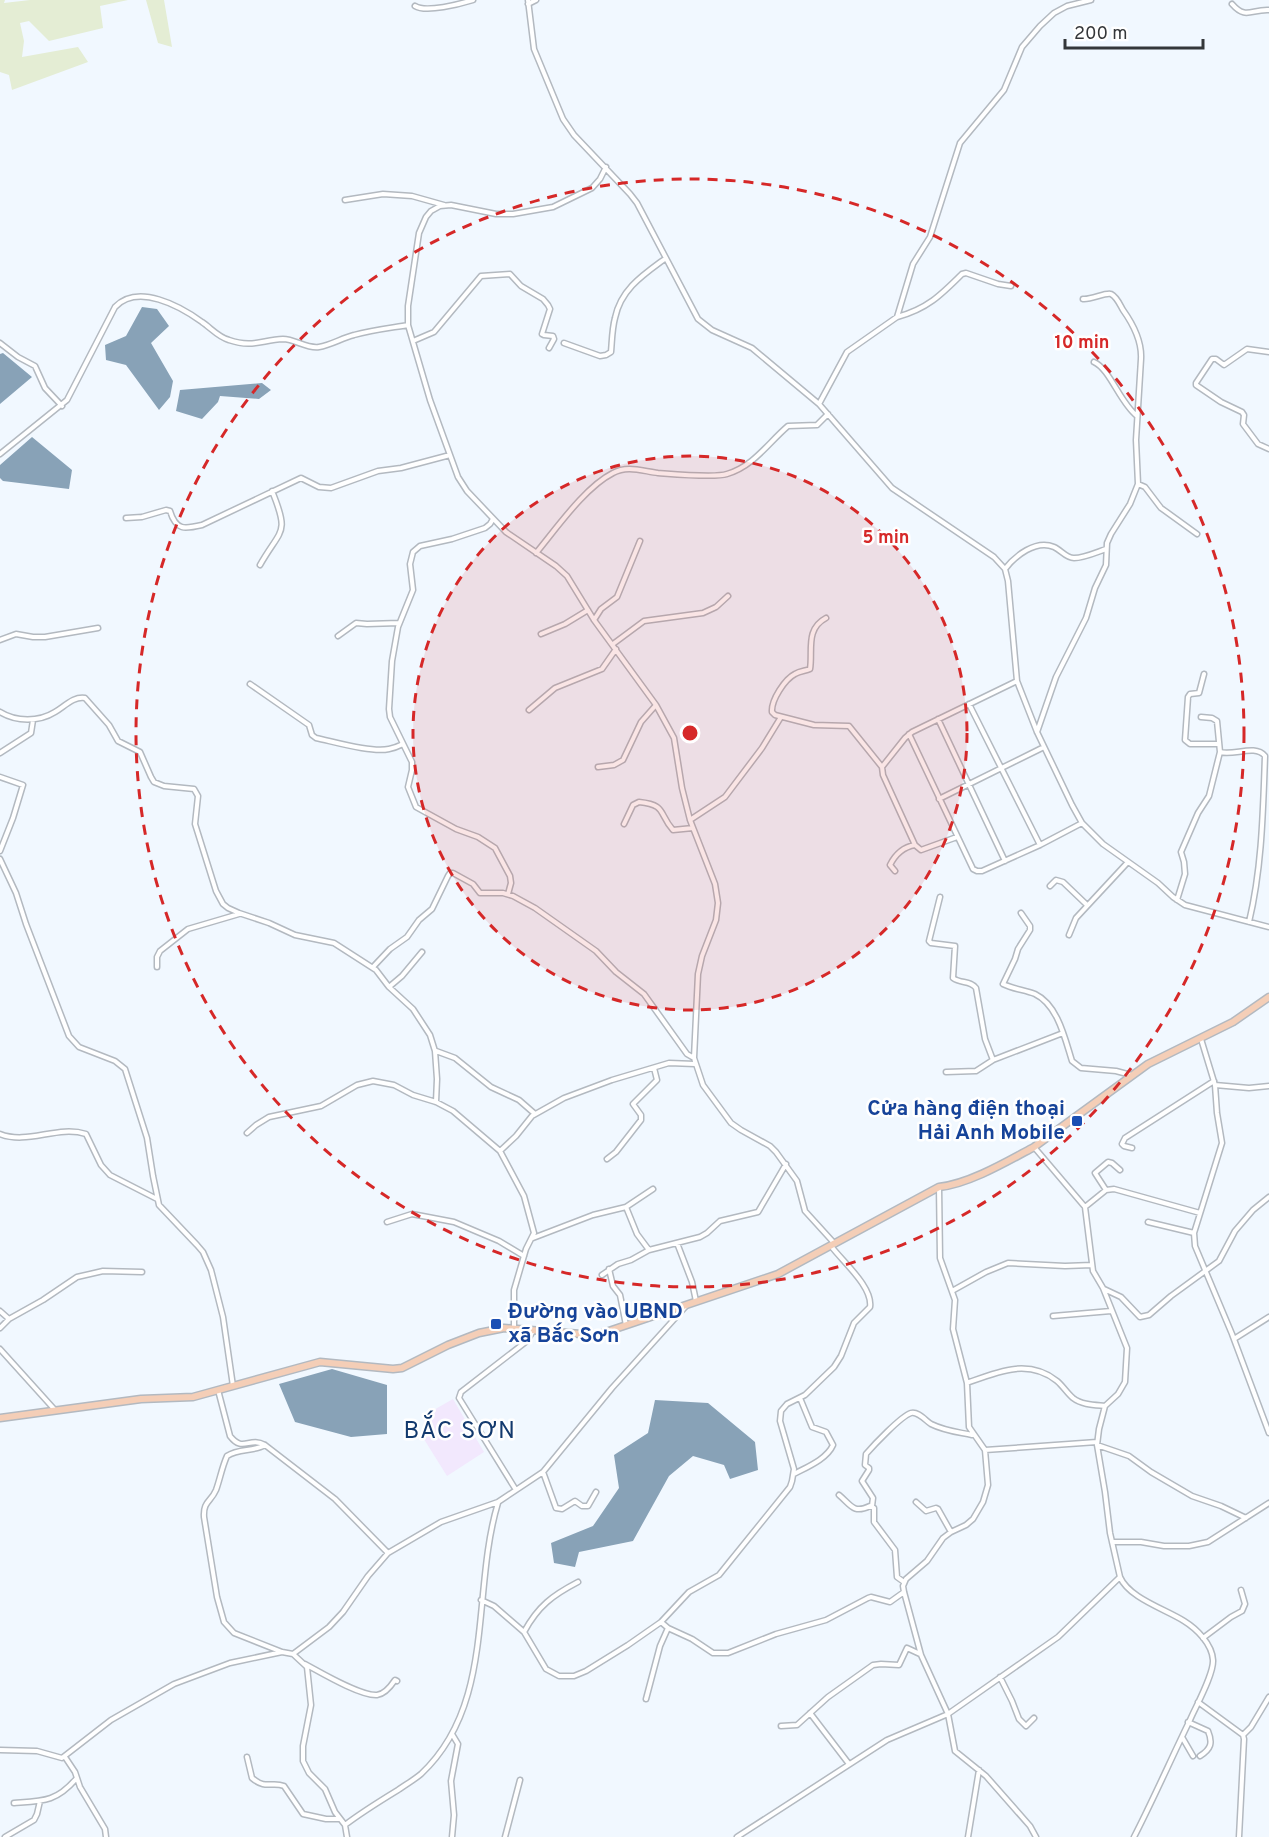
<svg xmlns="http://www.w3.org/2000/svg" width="1269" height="1837" font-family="Overpass,sans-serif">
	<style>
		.commercial { fill: #f2e8fd }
		.green { fill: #e4edd4 }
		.water { fill: #88a2b7 }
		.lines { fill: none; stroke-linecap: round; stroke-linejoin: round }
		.street-casing { stroke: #b3b9c0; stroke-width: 7 }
		.secondary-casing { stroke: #b3b9c0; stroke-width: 9 }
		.street { stroke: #fff; stroke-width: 4 }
		.secondary { stroke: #f4ceb7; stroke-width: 6 }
		.ring { fill: none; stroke: #d62828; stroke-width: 3; stroke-dasharray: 10 8 }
		.transit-dot { fill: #1a4fb4; stroke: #fff; stroke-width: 2 }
		.labels { text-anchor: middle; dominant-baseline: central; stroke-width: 5; stroke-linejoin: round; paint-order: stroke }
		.transit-label { font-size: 21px; font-weight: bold; fill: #164399; stroke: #fff; text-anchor: end }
		.quarter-label { font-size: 24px; letter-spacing: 1.5px; fill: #133a6e; stroke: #fff }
		.centre { fill: #d62828; stroke: #fff; stroke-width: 3 }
		.ring-label { font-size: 18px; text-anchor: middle; font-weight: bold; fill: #d62828; stroke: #fff; stroke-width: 5; stroke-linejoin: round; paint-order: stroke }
	</style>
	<rect width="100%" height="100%" fill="#f1f8ff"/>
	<!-- commercial -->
	<path class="commercial" d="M453,1399L484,1452L447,1476L422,1436L425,1415Z"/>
	<!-- green -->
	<path class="green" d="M0,0H5L4,3L30,0H128L100,6L103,28L49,41L29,21L20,23L24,41L22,57L78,47L88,62L12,90L9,75L0,72Z
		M146,0H164L172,47L158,43Z"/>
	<!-- water -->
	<path class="water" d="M142,307L157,309L169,326L151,343L173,381L170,397L159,410L126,365L106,360L105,345L126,336Z
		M3,353L32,377L0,404V354Z
		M262,383L271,390L259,399L220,396L218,402L202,419L176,411L180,390Z
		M32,437L72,470L69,489L3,481L0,478V465Z
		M332,1369L387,1385V1434L351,1437L295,1422L279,1384Z
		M655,1400L708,1403L755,1442L758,1470L730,1479L724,1465L693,1456L669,1476L633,1541L579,1552L575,1567L554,1563L551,1543L593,1526L619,1488L614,1455L648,1433Z"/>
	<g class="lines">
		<!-- street casing -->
		<g class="street-casing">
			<path id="street" d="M528,0L534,49L563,119L574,135L630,194L637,203L698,319L712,330L752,348L819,404L892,488L994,557L1005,569L1008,581L1017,681L1037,732L1072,805L1082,823L1103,844L1158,883L1173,897L1185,905L1269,927
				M528,4L536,0
				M1232,4C1246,20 1251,9 1269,10
				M415,6C426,13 460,4 473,0
				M606,167L600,179L592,188L553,207L513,214H496L451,205L440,206L431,211L426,217L419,233L408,306V325L430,400L458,477L467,491L506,532L556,566L567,576L594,620L656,705L674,738L682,788L690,820L715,884L718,903L716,920L702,956L698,974L694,1058L703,1085L731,1123L741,1130L770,1146L776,1152L797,1181L805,1211L835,1244
				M345,200L383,194L412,196L444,205
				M897,317C927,309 941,295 962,274L966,273L998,284L1011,286
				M413,341L434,332L481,276L510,274L521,286L543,299L548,305L550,309L542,334L544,335L553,336L554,339L549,348
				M0,343L18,357L35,366L45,388L62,406
				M564,343L600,356L606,355L611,352C612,341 612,329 615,318C621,289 643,275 666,258
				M1269,352L1247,349L1224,365L1216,359H1212L1196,383V385L1221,402L1242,412L1244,415L1243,424L1258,444L1269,449
				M1094,362C1110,369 1120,403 1137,416
				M819,404L847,352L897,317L913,264L930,237L960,143L1004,90L1022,47L1040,26L1054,13L1067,6L1091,0
				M0,454L67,400L115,307C138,283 180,306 202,322C211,328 218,337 229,340C252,348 262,340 283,339C295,339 307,349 319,347C331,345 342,338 354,335C372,330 390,328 408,325
				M1138,484L1145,487L1161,508L1197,534
				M126,518L142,517L166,510L170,511C176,531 185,529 202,525L301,478L319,487L331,488L378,471L401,468L450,455
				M493,519L490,524L485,528L452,539L420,546L413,552L410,564L413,590L398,627L392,661L389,709L390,717L412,762V770L408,787L416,807L456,829L478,837L495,848L510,876L511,883L508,894
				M536,553C556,529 585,487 613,473C627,465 642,471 658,473C672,474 715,478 727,474C754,466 768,443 788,426L817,425L828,414
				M260,565C281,528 290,535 272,491
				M1005,569C1015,556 1036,539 1054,547C1061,550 1066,558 1074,558C1084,558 1097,552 1106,549
				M826,618C805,629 813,651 810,669C805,671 800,671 795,674C785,679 771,700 772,712L775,715L814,725L849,726L882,767L883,775L915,845L921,850L957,837
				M594,620L601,609L617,597L640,541
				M541,634L565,624L588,610
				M338,636L356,623L367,624L399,623
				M0,640L16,634L33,637H45L98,628
				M613,644L644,621L703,613L716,607L728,596
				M1204,674L1199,693L1190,694L1188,697L1185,740L1190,744H1219
				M250,684L309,725L312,735L316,738C335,742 372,753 389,749C394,748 399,746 403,744
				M969,704L1040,845
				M529,710L555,688L602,669L616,649
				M0,712C16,722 39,722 55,712C65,706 74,696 85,698L109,725L118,741L140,752L151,777L154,782L164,786L194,789L198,796L195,824L216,891L223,904L228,908L239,913L269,923L295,935L334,943L376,970L389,987L413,1009L430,1035L435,1051L437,1079L436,1102
				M938,719L1005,861
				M1037,732L1056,677L1086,618L1095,588L1106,565L1107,543L1111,534L1130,504L1138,484L1136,440L1141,359C1142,341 1133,324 1123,310C1120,305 1117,297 1111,294C1106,292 1091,300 1083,299
				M909,734L973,869L977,871H982L1040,845L1082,823
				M1220,752C1234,756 1255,744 1265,756C1263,811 1262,868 1249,922
				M0,753L31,733L33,720
				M598,767L614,765L623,760L641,722L656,705
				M882,767L905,738L912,732L1017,681
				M0,777L23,785L13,818L0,851
				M939,799L1044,747
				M690,820L725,797L762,748L781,717
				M624,824L633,805L639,802C667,805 658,813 673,830L693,828
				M0,859L16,893L26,924L69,1036L79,1047L115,1061L125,1069L147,1138L153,1176L159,1205L197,1245L203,1252L211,1270L223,1317L233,1386
				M895,871L890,865C895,855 903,847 915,845
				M1050,886L1056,880L1063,882L1087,905
				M940,897L929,941L931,943L955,946L953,978C961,984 970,980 976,988L985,1039L993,1060
				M1177,900L1185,874L1184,862L1181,852L1198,813L1209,796L1220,752L1217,721L1212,718L1201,717
				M1021,913L1030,926V930L1018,949L1015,959L1003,984C1013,989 1025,990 1035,994C1058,1005 1065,1039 1072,1061L1081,1068L1116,1071L1131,1075
				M1069,935L1076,918L1128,862
				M157,967V957L160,951L188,929L239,914
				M373,967L390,949L407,937L419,920L432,909L448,876L450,873H453L473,884L480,893H503L513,896L535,908L596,951L616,972L644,994L687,1054L694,1058
				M389,987L402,976L422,952
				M1201,1039L1215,1085L1217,1113L1222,1143L1194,1233L1195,1246L1232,1334L1269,1433
				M436,1051L455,1058L491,1087L519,1100L535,1114
				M946,1072L976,1071L993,1060L1063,1033
				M1215,1085L1249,1088L1269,1086
				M247,1133L256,1125L269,1117L321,1106L357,1085L373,1081L394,1085L413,1095L436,1102L453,1111L500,1151L524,1196L534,1233L526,1249L514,1290V1327
				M0,1134C28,1145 57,1125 86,1134L101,1165L110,1175L157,1199
				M1034,1147L1085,1207L1093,1271L1103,1288L1127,1348L1125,1382L1118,1394L1105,1406L1099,1429L1097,1445L1105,1492L1110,1533L1120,1577C1129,1598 1165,1609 1184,1621C1197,1629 1212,1644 1213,1660C1214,1674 1196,1706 1190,1720C1171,1759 1154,1798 1134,1837
				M1132,1148L1124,1146L1122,1144L1125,1138L1214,1081
				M500,1151L516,1136L532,1116L564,1098L612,1080L669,1063L695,1064
				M607,1159L616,1152L641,1120V1115L633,1104L657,1080L654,1068
				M939,1187L940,1258L955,1300L953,1329L967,1383L969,1427L985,1450L988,1485L983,1502L973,1519L966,1525L951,1532L943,1538L927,1561L906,1579L903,1586L904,1592L921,1655L948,1714L955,1751L986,1776L1030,1826L1036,1837
				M1106,1190L1095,1173L1108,1162L1112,1163L1120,1170
				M626,1207L637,1234L649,1250
				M1085,1207L1106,1190L1114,1189L1200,1213
				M387,1222L412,1214L454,1222L499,1241L524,1256
				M1148,1222L1194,1233
				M533,1238L593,1215L626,1207L653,1189
				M677,1243L692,1282L696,1301
				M609,1269L613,1286L620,1295L626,1325
				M602,1275L618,1264L631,1260L649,1250L700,1237L707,1233L720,1221L758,1212L786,1164
				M1104,1289L1121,1297L1140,1317L1149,1315L1171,1296L1219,1261L1235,1231L1253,1210L1269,1197
				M952,1291L986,1272L1008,1263L1065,1266L1092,1265
				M0,1311L9,1319
				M1053,1316L1111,1311
				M0,1328L9,1319L43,1300L77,1277L103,1271L142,1272
				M1234,1339L1269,1317
				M0,1349L55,1410
				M967,1383C997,1372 1028,1358 1057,1381C1063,1386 1067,1393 1073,1398C1082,1405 1095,1405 1105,1406
				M218,1390L230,1436C243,1453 249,1436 265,1445L335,1499L388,1553
				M265,1445C253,1452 239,1448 227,1456C222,1467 220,1479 216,1490C211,1502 203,1501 204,1517L217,1597L224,1622L234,1633L282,1652
				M1097,1445L1129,1456L1151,1472L1192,1496L1221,1506L1246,1518
				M985,1450L1097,1442
				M543,1472L556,1508L562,1509L575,1501L582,1506H588L596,1492
				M794,1474C807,1467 827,1459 833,1445L826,1432L812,1427L800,1398
				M516,1490L459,1398L461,1392L527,1341L533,1331
				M839,1495C851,1505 853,1514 870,1506L874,1508V1522L895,1550L897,1577L904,1582
				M916,1502L926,1511L936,1508L938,1509L951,1532
				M872,1506L873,1498L862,1481L869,1470V1468L865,1465L866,1454C873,1446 901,1416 911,1413C918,1411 926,1421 931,1424C945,1431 958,1432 972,1435
				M1112,1542H1141L1164,1546H1189L1208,1542L1269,1503
				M481,1600L494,1606L524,1632L546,1669L559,1676H574L586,1671L628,1645L661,1622L689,1592L719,1575L790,1487L792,1481L794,1469L780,1421L781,1411L787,1404L805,1395L834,1367L841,1356L854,1323L870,1307C873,1287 843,1262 831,1246
				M661,1622L668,1628L692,1639L713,1653H728L776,1634L826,1620L868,1598L871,1597L890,1602L904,1592
				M524,1632C538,1606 553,1595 578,1582
				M1203,1638L1231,1617L1242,1611L1245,1604L1241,1590
				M293,1654L307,1667L311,1705L303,1746V1761L309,1773L325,1789L335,1812L345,1825
				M305,1664C320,1672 360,1696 377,1695C385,1694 391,1686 395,1680L397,1681
				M1000,1677L1012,1701L1019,1719L1026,1726L1034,1718
				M646,1699L660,1646L668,1628
				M1198,1702L1243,1735L1244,1739L1239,1837
				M810,1713L849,1764
				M1188,1722L1208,1731C1213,1743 1211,1749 1200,1756
				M781,1726L797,1725L828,1697L873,1665L881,1664L899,1665L907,1648L920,1654
				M452,1734L458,1744L451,1781L454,1815L452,1837
				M1243,1735L1251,1727L1269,1697
				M1182,1737L1193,1756
				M0,1750L37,1751L62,1758L111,1720L174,1684L230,1663L282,1652L293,1654L329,1627L343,1612L368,1576L388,1553L441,1522L498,1502L543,1472L612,1388L687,1305
				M65,1757L75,1772L80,1787L105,1829L106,1837
				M247,1757L252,1778C266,1790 272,1781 284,1786L303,1814L326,1819H339
				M14,1803C43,1801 56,1802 76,1779
				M5,1837L34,1820L37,1814L40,1801
				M347,1837L345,1825C362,1812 380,1801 398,1790C405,1785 414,1780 421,1774C496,1704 471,1592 498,1503
				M505,1837L520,1780
				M737,1837L887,1740L948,1714L1058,1637L1120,1577
				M968,1837L979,1770"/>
		</g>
		<!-- secondary casing -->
		<g class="secondary-casing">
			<path id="secondary" d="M0,1418L141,1399L193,1397L320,1362L393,1369L402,1368L448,1345L479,1333L504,1328L594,1335L600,1334L778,1274L939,1187C969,1184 1008,1161 1034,1147L1148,1064L1233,1022L1269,997"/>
		</g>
		<!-- street -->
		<use href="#street" class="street"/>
		<!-- secondary -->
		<use href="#secondary" class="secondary"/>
	</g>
	<!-- distance rings -->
	<circle cx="690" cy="733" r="277" fill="#d62828" fill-opacity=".12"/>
	<g class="ring">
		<circle cx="690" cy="733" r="277"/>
		<circle cx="690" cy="733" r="554"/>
	</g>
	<!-- markers -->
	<g class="transit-dot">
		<rect x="1071" y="1115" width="12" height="12" rx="3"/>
		<rect x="490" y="1318" width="12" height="12" rx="3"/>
	</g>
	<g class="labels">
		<!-- transit labels -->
		<g class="transit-label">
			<text x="1065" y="1109">Cửa hàng điện thoại<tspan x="1065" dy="24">Hải Anh Mobile</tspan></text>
			<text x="508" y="1312" text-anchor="start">Đường vào UBND<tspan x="508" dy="24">xã Bắc Sơn</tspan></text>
		</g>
		<!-- quarter labels -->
		<g class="quarter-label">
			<text x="460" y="1432">BẮC SƠN</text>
		</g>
	</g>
	<circle cx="690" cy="733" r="9" class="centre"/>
	<g class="ring-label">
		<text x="1082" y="348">10 min</text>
		<text x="886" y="543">5 min</text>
	</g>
	<!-- scale -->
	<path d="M1065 39v9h138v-9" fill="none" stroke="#34373a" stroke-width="3"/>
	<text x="1074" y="39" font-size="18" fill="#34373a" stroke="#ffffff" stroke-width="4.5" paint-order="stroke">200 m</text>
</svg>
